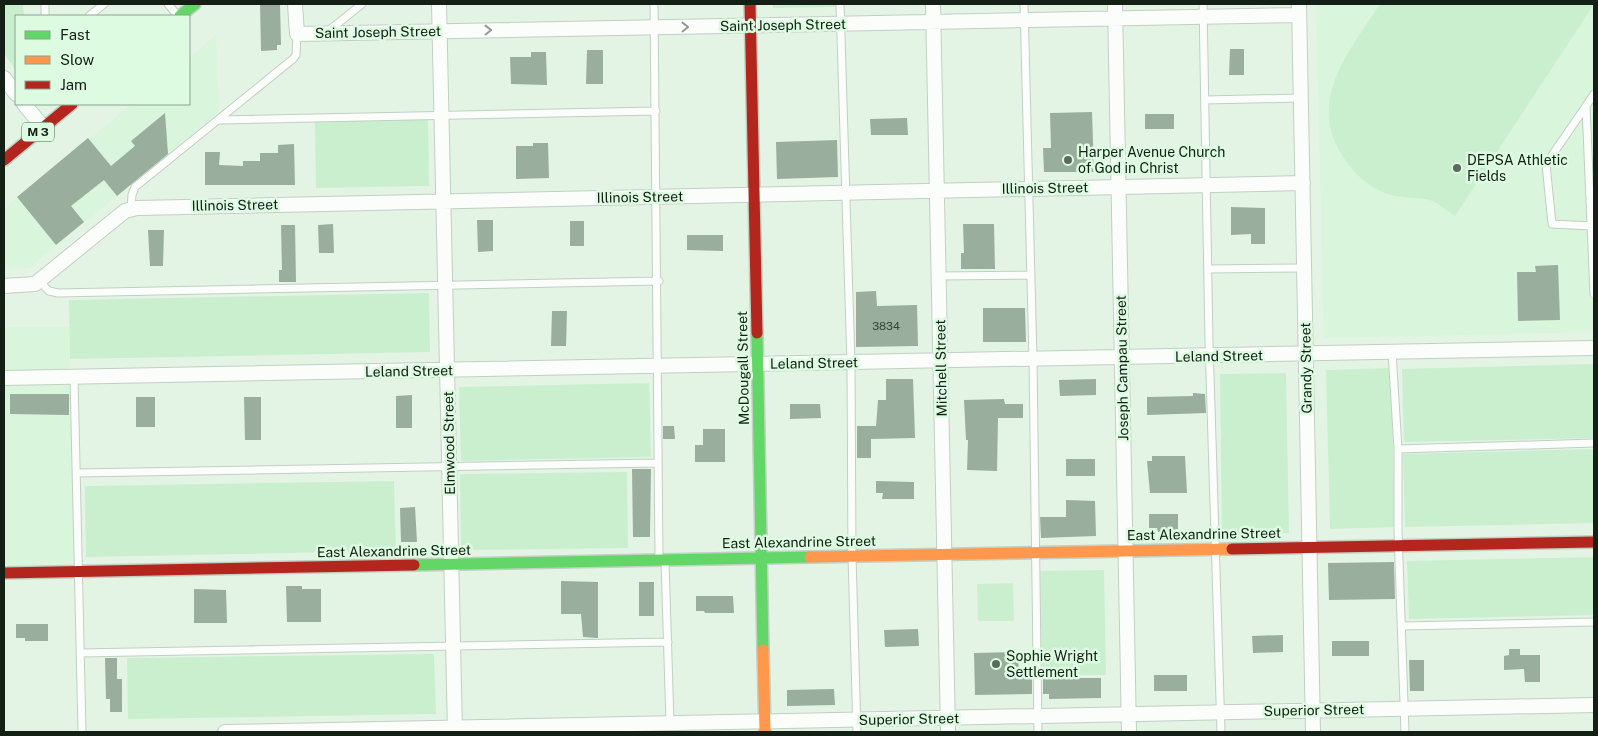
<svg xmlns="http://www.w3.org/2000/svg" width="1598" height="736" font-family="'Public Sans',sans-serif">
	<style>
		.built { fill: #d9f5dc }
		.green { fill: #caefcf }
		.building { fill: #99ae9c }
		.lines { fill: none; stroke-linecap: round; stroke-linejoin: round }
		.lane-casing { stroke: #c2cfc3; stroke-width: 9 }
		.street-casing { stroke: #c2cfc3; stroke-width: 16 }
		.fast-casing { stroke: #c2cfc3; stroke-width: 14 }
		.slow-casing { stroke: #c2cfc3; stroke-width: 14 }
		.jam-casing { stroke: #c2cfc3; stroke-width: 14 }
		.lane { stroke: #fbfdfb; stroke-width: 7 }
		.street { stroke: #fbfdfb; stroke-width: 14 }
		.fast { stroke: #63d668; stroke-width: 11 }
		.slow { stroke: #ff974d; stroke-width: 11 }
		.jam { stroke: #b3261e; stroke-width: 11 }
		.oneway { stroke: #939994 }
		.poi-dot { fill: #5c6a5e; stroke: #dcfbe0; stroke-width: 2 }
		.labels { text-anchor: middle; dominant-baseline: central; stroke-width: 5; stroke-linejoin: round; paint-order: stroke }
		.number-label { font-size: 11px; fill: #354338 }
		.shield { fill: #dcfbe0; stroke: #506153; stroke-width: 1 }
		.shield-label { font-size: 12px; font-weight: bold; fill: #141f16 }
		.street-label { font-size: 14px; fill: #141f16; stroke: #dcfbe0 }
		.poi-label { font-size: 14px; fill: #141f16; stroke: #dcfbe0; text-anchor: start }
	</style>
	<rect width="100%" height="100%" fill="#e3f4e5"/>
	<!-- built -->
	<path class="built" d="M1316,4H1594V332L1324,338Z
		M216,35L219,112L29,268H4L5,208L132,104H189V58Z
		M4,327H69L74,568L4,569Z"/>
	<!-- green -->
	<path class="green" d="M4,4H23L24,16H16V71L4,53Z
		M773,4H837V7L773,8Z
		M1380,4H1594L1455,216C1447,211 1434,199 1425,199C1409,197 1396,198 1380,191C1364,183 1352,171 1342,155C1306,100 1351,49 1380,4Z
		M428,120L429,186L316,188L315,121Z
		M429,293L430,352L70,359L69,300Z
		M1593,364L1594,438L1404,442L1402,369Z
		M1391,368L1395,527L1330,529L1326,370Z
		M1286,373L1289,533L1222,535L1220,374Z
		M649,383L651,457L461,461L459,387Z
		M1593,449L1594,523L1405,527L1403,454Z
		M627,472L628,548L461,550L460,474Z
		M394,481L396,551L86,557L85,486Z
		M1594,557V615L1409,619L1407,561Z
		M1104,570L1106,675H1042L1040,571Z
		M1013,583L1014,621H978L977,584Z
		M434,654L436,714L128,719L127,658Z"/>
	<!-- building -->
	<path class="building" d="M260,4H280L281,45H277V50L261,51Z
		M1230,49H1244V75H1229Z
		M587,50H603V84H586Z
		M531,52H546L547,85L511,84L510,57H531Z
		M1092,112L1094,172H1044L1043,148H1051L1050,113Z
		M165,113L168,154L117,196L104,180L71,206L84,222L56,245L17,197L88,138L111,166L135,146L131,141Z
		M1145,114H1174V129H1145Z
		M907,118L908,135H871L870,119Z
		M837,140L838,177L777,179L776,142Z
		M533,143H548L549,178L516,179V146H533Z
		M294,144L295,185H205V152H220L219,165L243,166V161H260V153H278V145Z
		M1231,207L1265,208V244H1251V234L1231,235Z
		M477,220H493V251L478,252Z
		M570,221H584V246H570Z
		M333,224L334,253H319L318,225Z
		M963,224H994L995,269H961V253H964Z
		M281,225H295L296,282H279V270H282Z
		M148,230H164L163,266H150Z
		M687,235H723V251L687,250Z
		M1558,265L1560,320L1518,321L1517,272H1536L1535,266Z
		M876,291L877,306L917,305L918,346L856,347V292Z
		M983,308H1025L1026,342H983Z
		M552,311H567L566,346H551Z
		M886,379H913L915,438L871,439V458H857V426H876L878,400H886Z
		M1096,379V395L1060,396L1059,380Z
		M1193,393L1205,394L1206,413L1147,415V397L1193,396Z
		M10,394H69V415L10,414Z
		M412,395V428H396V396Z
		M136,397H155V427H136Z
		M244,397H261V440H245Z
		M1004,399L1005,404H1023V418H998L997,471L967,470L968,440H966L964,400Z
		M790,404H820L821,418L790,419Z
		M663,426H674L675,439H663Z
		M703,429H725V462H695V445H703Z
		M1152,456H1185L1187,493H1150L1147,461H1152Z
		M1066,459H1095V476H1066Z
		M632,469H651L650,537H633Z
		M876,481L914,482V499H882L883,493H876Z
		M1066,500L1095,501L1096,536L1041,538L1040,517H1066Z
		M415,507L417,542H401L400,508Z
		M1149,514H1178V529L1158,532L1157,528H1149Z
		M1394,562L1395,599L1329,600L1328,563Z
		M561,581L598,582V638L583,637L581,614H561Z
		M639,582H654V616H639Z
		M286,586H302V589H321V622H287Z
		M194,589L226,590L227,623H194Z
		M696,596H733L734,613H705L704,611H696Z
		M16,624H48V641H25V638H16Z
		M918,629L919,646L885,647L884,630Z
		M1283,635V652L1253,653L1252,636Z
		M1332,641H1369V656H1332Z
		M1509,649H1520V655H1540V682H1525L1524,669L1504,670V656L1509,655Z
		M1018,652L1019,675H1030V679H1032V694L975,695L974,653Z
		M105,658H117V679H122V712H110V699H106Z
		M1409,660H1424V691H1410Z
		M1154,675H1187V691H1154Z
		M1043,678H1101V698L1049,699V694H1043Z
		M834,689L835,705L787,706V690Z"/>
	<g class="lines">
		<!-- lane casing -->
		<g class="lane-casing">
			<path id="lane" d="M45,4V16
				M168,4L178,16
				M654,4L659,558
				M840,4L851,363L852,556L857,732
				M1024,4L1033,359L1038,732
				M1203,4L1209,342L1221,732
				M89,16L104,4
				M327,32L362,4
				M1594,94L1586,106L1594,294
				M1205,100L1301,98
				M1586,106L1546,164L1552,224L1591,226
				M220,120L656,111
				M131,209L132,195L135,187L293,59L296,55L297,34
				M1208,269L1305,268
				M939,276L1031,275
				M39,281L49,291L58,293L659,281
				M1392,352L1398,449V532L1405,732
				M74,377L82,732
				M1398,449L1594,443
				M77,473L657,463
				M665,561L670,723
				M1402,626L1594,622
				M80,653L668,642"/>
		</g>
		<!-- street casing -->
		<g class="street-casing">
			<path id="street" d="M295,4L297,34L1299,15
				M439,4L455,732
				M933,4L948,732
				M1115,4L1129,732
				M1299,4L1313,732
				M4,78L16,94
				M24,104L43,127
				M4,286L35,284L125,211L137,208L1303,183
				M4,378L1594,348
				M225,732L1594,705"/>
		</g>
		<!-- fast casing -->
		<g class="fast-casing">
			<path id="fast" d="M180,16L195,4
				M757,333L763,650
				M414,565L810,557"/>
		</g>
		<!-- slow casing -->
		<g class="slow-casing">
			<path id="slow" d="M810,557L1232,549
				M763,650L765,732"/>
		</g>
		<!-- jam casing -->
		<g class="jam-casing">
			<path id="jam" d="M750,4L757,333
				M4,160L72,104
				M1232,549L1594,542
				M4,573L414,565"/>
		</g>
		<!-- lane -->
		<use href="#lane" class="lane"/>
		<!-- street -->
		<use href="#street" class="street"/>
		<!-- fast -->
		<use href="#fast" class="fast"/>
		<!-- slow -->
		<use href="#slow" class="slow"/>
		<!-- jam -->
		<use href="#jam" class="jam"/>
	</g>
	<!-- one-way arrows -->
	<defs><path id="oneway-chevron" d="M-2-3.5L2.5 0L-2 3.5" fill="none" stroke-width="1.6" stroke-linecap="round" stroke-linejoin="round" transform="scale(1.25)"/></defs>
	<g class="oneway">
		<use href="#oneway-chevron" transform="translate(685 27) rotate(-1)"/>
		<use href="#oneway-chevron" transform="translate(488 30) rotate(-1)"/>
	</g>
	<!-- markers -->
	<g class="poi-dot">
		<circle cx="1068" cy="160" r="5"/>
		<circle cx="1457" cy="168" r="5"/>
		<circle cx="996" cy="664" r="5"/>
	</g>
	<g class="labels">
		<!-- number labels -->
		<g class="number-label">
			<text x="886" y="326">3834</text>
		</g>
		<!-- shield labels -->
		<rect class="shield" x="22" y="122.5" width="32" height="19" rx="4"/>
		<g class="shield-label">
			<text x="38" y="132">M 3</text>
		</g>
		<!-- street labels -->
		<g class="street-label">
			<text transform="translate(783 25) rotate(-1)">Saint Joseph Street</text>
			<text transform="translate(378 32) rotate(-1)">Saint Joseph Street</text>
			<text transform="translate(1045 188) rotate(-1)">Illinois Street</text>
			<text transform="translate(640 197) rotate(-1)">Illinois Street</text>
			<text transform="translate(235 205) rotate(-1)">Illinois Street</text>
			<text transform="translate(1219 356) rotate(-1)">Leland Street</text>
			<text transform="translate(814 363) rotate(-1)">Leland Street</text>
			<text transform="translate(743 368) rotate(-91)">McDougall Street</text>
			<text transform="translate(941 368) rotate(-91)">Mitchell Street</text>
			<text transform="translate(1122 368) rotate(-91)">Joseph Campau Street</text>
			<text transform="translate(1306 368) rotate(-91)">Grandy Street</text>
			<text transform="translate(409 371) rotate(-1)">Leland Street</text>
			<text transform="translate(449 443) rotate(-91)">Elmwood Street</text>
			<text transform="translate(1204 534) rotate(-1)">East Alexandrine Street</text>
			<text transform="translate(799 542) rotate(-1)">East Alexandrine Street</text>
			<text transform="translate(394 551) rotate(-1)">East Alexandrine Street</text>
			<text transform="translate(1314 710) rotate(-1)">Superior Street</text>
			<text transform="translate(909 719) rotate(-1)">Superior Street</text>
		</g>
		<!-- poi labels -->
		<g class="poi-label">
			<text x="1078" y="152">Harper Avenue Church<tspan x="1078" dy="16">of God in Christ</tspan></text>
			<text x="1467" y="160">DEPSA Athletic<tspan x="1467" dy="16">Fields</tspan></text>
			<text x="1006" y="656">Sophie Wright<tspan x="1006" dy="16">Settlement</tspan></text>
		</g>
	</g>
	<!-- border -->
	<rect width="1598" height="736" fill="none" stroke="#141f16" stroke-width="10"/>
	<!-- legend -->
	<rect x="15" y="15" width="175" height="90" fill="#dcfbe0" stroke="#8ca38f"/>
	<rect x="25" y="31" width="25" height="8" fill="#63d668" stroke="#8ca38f"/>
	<text x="60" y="40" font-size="15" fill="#141f16">Fast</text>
	<rect x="25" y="56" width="25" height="8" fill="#ff974d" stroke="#8ca38f"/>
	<text x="60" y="65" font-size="15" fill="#141f16">Slow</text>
	<rect x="25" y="81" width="25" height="8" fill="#b3261e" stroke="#8ca38f"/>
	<text x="60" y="90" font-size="15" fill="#141f16">Jam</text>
</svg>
